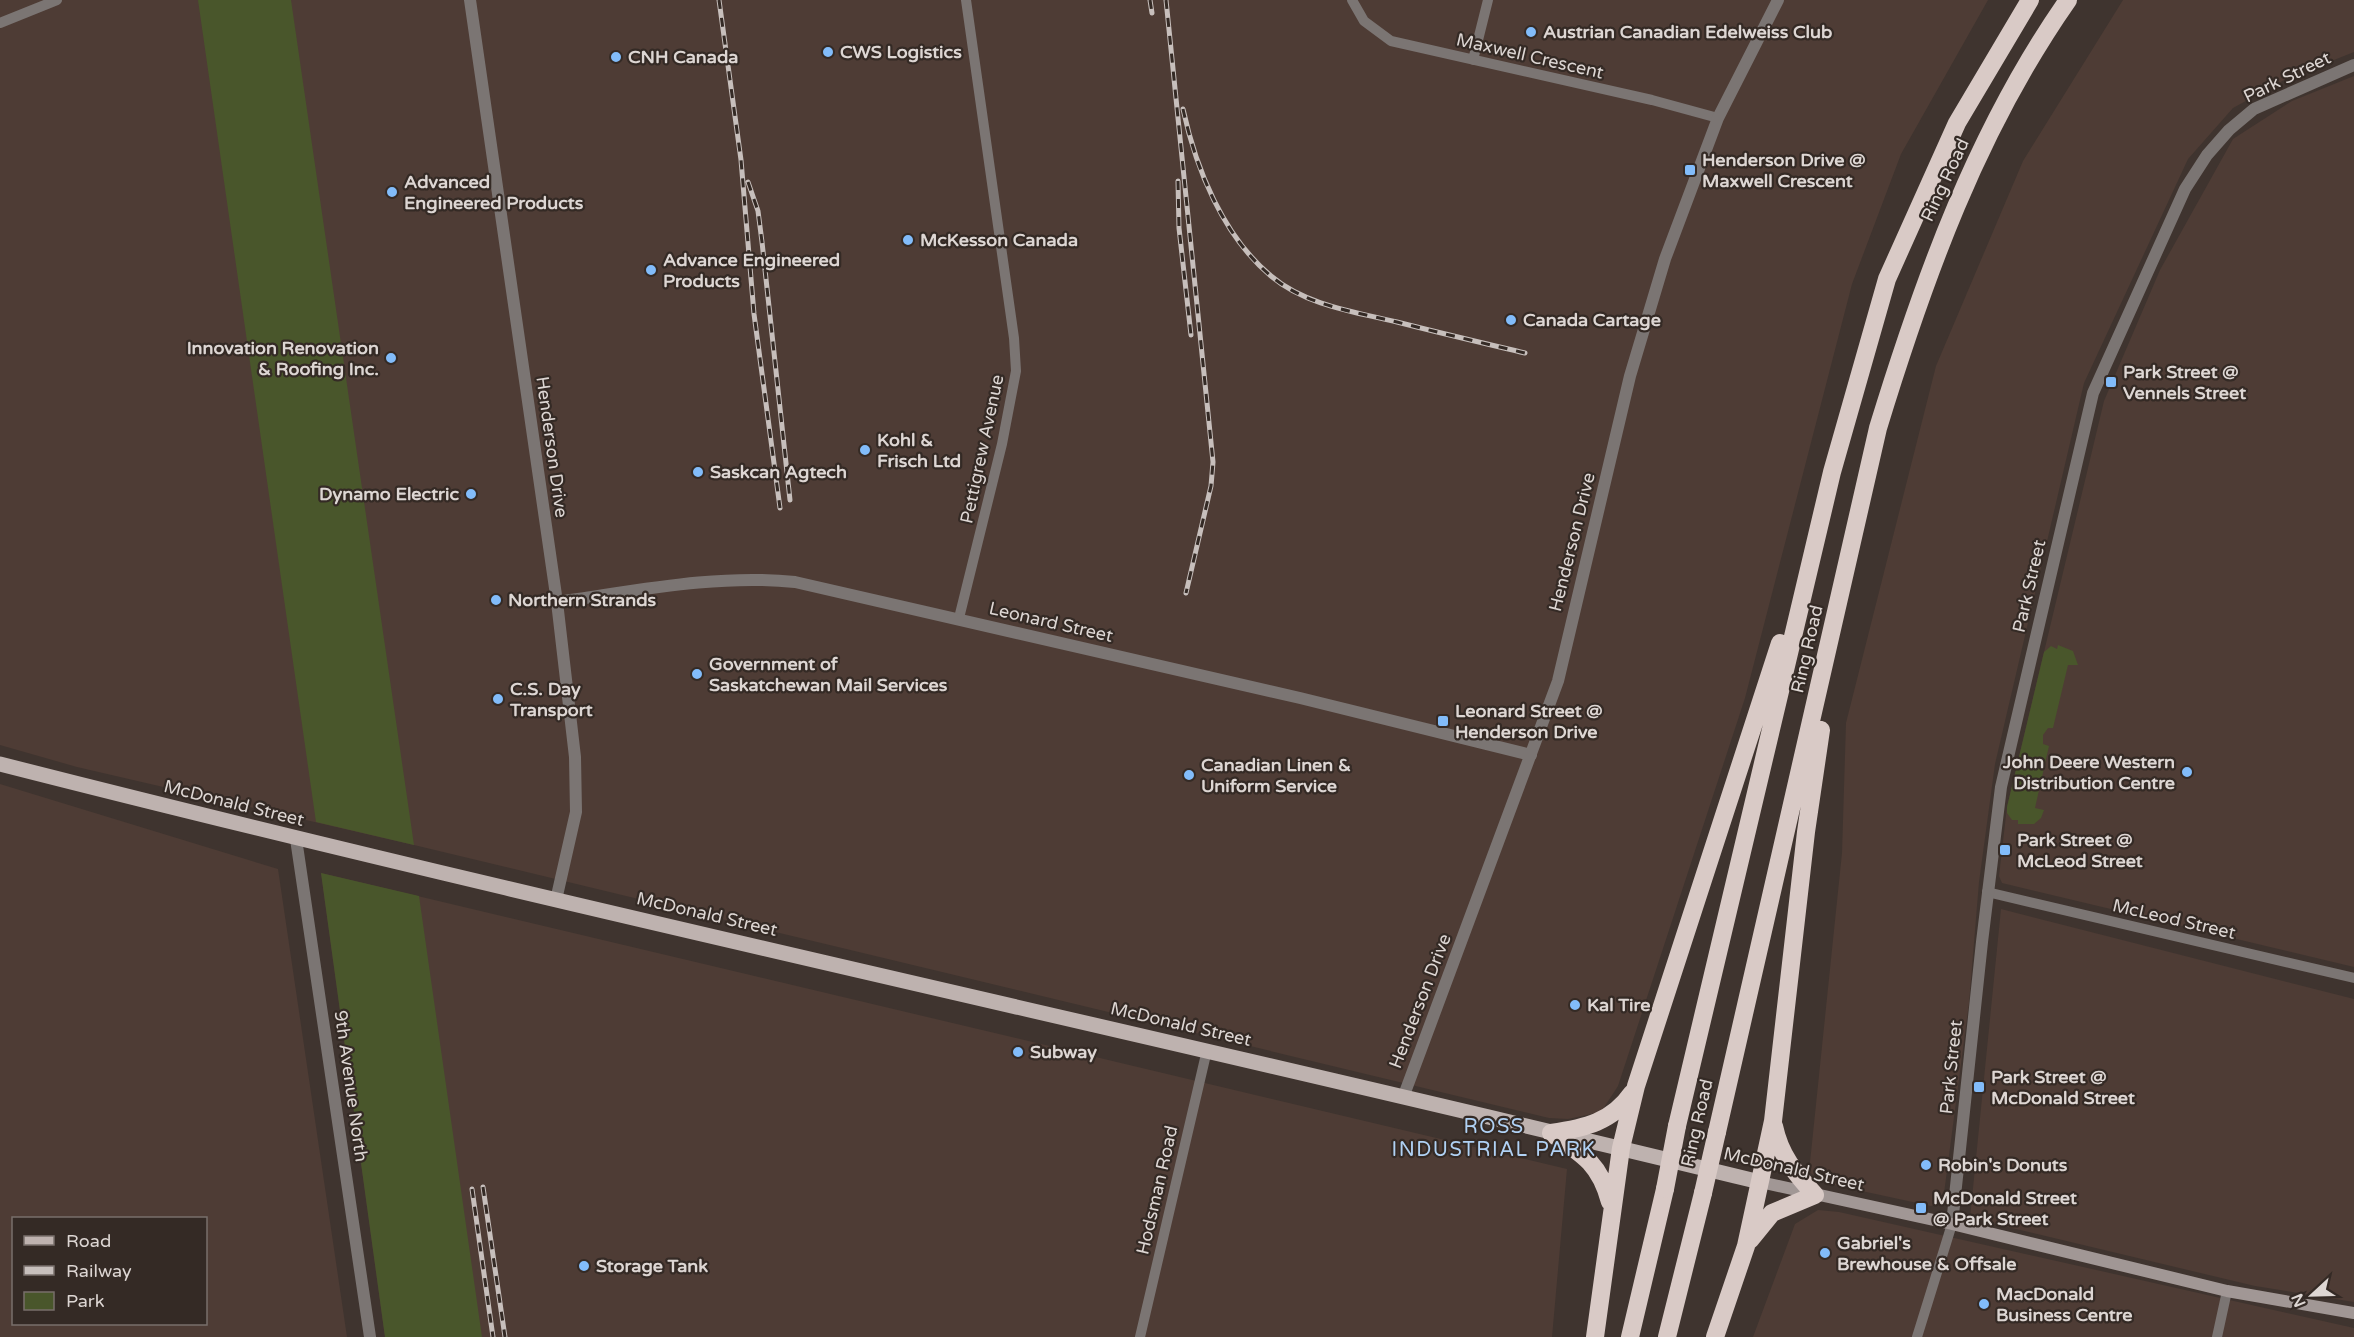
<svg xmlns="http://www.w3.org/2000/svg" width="2354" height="1337" font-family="'Varela Round',sans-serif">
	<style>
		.built { fill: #4e3c35; fill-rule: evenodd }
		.green { fill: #49562b }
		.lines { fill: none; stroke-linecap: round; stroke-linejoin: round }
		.minor { stroke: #7b7573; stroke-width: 10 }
		.tertiary { stroke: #7b7573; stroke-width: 12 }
		.secondary { stroke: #a19795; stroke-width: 12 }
		.primary { stroke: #beb2af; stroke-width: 15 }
		.motorway { stroke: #d9cac6; stroke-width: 18 }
		.rail-casing { stroke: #c7bfbc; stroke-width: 5 }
		.rail { stroke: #342a25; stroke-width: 3; stroke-dasharray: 9; stroke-linecap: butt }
		.motorway-bridge { stroke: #d9cac6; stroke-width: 18 }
		.poi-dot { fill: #82bcfa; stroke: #342a25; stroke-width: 2 }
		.labels { text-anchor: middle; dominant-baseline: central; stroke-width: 4.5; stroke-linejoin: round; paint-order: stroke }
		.poi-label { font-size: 18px; font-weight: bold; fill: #ddd6d3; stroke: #342a25; text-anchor: start }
		.street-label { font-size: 18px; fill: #ddd6d3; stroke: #342a25 }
		.neighbourhood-label { font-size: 20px; letter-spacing: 1.5px; fill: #b0d1f4; stroke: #342a25 }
	</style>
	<rect width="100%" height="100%" fill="#3f342f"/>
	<!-- built -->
	<path class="built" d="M0,0H1988L1901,154L1852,284L1745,698L1618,1086L1601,1112L1568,1119L1549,1118L414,845L77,767L0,745Z
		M2123,0H2354V52L2284,80L2233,108L2188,159L2084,383L1995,764L1979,882L1969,1003L1943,1201L1931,1206L1825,1183L1809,1172L1842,853L1846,723L1936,366L2023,161Z
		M2354,76V967L2002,883L1999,876L2007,807L2104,401L2160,270L2233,139L2292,101Z
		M0,784L278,869L347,1337H0ZM14,1218H206V1324H14Z
		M321,873L1567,1169L1552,1337H385Z
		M2001,909L2354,999V1302L2255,1286L1970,1218Z
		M1818,1210L1839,1212L2354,1328V1337H1753L1795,1224Z"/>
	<!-- green -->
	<path class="green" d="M198,0H291L414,845L316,822Z
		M2058,645L2073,651L2078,665H2068L2053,728H2048L2043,735V744L2049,746L2035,808L2044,810L2041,818L2034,824H2018V820H2012L2007,813V807L2044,652L2051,646L2057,649Z
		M321,873L419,896L482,1337H385Z"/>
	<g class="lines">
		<!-- minor -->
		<path class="minor" d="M1352,0L1364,21L1391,41L1652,100L1718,118
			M0,23L57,0
			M1473,60L1488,0
			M959,618L1002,444L1016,371L1014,338L966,0
			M1987,892L2354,978
			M1140,1337L1207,1050
			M1917,1337L1952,1224
			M2217,1337L2227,1291"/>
		<!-- tertiary -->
		<path class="tertiary" d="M470,0L557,602L575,757L576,812L556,900
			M557,602C636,591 715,574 795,582L1300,698L1531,755
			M296,839L370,1337
			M1404,1095L1558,681L1630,376L1665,259L1718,118L1778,0
			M1952,1224L1982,942L2001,787L2093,393L2185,189L2207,155L2229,130L2254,109L2354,65"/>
		<!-- secondary -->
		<path class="secondary" d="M1760,1182L1952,1224L2227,1291L2354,1313"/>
		<!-- primary -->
		<path class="primary" d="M0,764C584,913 1174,1039 1760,1182"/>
		<!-- motorway -->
		<path class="motorway" d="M1677,1126L1832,472L1887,279L1957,123L2030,0
			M1717,1132L1878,428C1924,278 1977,130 2068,0
			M1551,1133C1585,1128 1612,1122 1632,1093
			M1551,1133C1583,1154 1600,1164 1610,1202
			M1750,1240L1772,1213L1815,1195C1795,1173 1780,1155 1774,1126
			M1595,1337L1621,1148L1636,1086L1780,643
			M1630,1337L1665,1189
			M1667,1337L1703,1193
			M1715,1337L1746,1246L1773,1121L1806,832L1821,730"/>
		<!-- rail casing -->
		<g class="rail-casing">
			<path id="rail" d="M719,0L741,160L754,314L780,508
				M1150,0L1152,13
				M1166,0L1213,462L1211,486L1186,593
				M1183,109C1196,169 1223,236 1271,276C1305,305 1355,312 1397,322C1440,333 1483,343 1525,353
				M1178,181L1179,228L1191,335
				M748,182L758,211L762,242L790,500
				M483,1187L505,1337
				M472,1189L493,1337"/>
		</g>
		<!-- rail -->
		<use href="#rail" class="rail"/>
		<!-- motorway-bridge -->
		<path class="motorway-bridge" d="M1665,1189L1677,1126
			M1703,1193L1717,1132"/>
	</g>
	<!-- markers -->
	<g class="poi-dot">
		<circle cx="1531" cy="32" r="6"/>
		<circle cx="828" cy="52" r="6"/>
		<circle cx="616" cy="57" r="6"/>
		<rect x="1684" y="164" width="12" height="12" rx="3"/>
		<circle cx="392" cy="192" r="6"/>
		<circle cx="908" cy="240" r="6"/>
		<circle cx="651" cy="270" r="6"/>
		<circle cx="1511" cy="320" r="6"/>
		<circle cx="391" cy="358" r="6"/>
		<rect x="2105" y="376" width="12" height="12" rx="3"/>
		<circle cx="865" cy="450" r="6"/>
		<circle cx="698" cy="472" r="6"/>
		<circle cx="471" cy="494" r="6"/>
		<circle cx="496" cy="600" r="6"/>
		<circle cx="697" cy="674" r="6"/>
		<circle cx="498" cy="699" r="6"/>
		<rect x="1437" y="715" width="12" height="12" rx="3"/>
		<circle cx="2187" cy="772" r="6"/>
		<circle cx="1189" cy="775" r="6"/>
		<rect x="1999" y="844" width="12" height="12" rx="3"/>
		<circle cx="1575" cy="1005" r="6"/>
		<circle cx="1018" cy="1052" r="6"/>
		<rect x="1973" y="1081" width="12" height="12" rx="3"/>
		<circle cx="1926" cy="1165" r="6"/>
		<rect x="1915" y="1202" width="12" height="12" rx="3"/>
		<circle cx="1825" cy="1253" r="6"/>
		<circle cx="584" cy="1266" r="6"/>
		<circle cx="1984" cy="1304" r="6"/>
	</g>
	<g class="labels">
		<!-- poi labels -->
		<g class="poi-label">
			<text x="1543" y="32">Austrian Canadian Edelweiss Club</text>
			<text x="840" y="52">CWS Logistics</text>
			<text x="628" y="57">CNH Canada</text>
			<text x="1702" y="160">Henderson Drive @<tspan x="1702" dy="21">Maxwell Crescent</tspan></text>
			<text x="404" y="182">Advanced<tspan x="404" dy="21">Engineered Products</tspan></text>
			<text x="920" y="240">McKesson Canada</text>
			<text x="663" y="260">Advance Engineered<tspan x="663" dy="21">Products</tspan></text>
			<text x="1523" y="320">Canada Cartage</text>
			<text x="379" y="348" text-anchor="end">Innovation Renovation<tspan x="379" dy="21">&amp; Roofing Inc.</tspan></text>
			<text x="2123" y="372">Park Street @<tspan x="2123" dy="21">Vennels Street</tspan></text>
			<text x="877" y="440">Kohl &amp;<tspan x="877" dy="21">Frisch Ltd</tspan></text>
			<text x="710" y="472">Saskcan Agtech</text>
			<text x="459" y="494" text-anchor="end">Dynamo Electric</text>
			<text x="508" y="600">Northern Strands</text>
			<text x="709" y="664">Government of<tspan x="709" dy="21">Saskatchewan Mail Services</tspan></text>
			<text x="510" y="689">C.S. Day<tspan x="510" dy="21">Transport</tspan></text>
			<text x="1455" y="711">Leonard Street @<tspan x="1455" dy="21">Henderson Drive</tspan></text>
			<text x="2175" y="762" text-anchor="end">John Deere Western<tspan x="2175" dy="21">Distribution Centre</tspan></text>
			<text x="1201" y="765">Canadian Linen &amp;<tspan x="1201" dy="21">Uniform Service</tspan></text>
			<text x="2017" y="840">Park Street @<tspan x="2017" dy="21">McLeod Street</tspan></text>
			<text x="1587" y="1005">Kal Tire</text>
			<text x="1030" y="1052">Subway</text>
			<text x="1991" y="1077">Park Street @<tspan x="1991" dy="21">McDonald Street</tspan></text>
			<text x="1938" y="1165">Robin's Donuts</text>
			<text x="1933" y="1198">McDonald Street<tspan x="1933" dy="21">@ Park Street</tspan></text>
			<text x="1837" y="1243">Gabriel's<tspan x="1837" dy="21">Brewhouse &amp; Offsale</tspan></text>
			<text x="596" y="1266">Storage Tank</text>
			<text x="1996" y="1294">MacDonald<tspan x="1996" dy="21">Business Centre</tspan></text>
		</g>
		<!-- street labels -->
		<g class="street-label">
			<text transform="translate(1530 56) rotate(13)">Maxwell Crescent</text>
			<text transform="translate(2287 77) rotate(-26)">Park Street</text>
			<text transform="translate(1945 180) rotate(-65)">Ring Road</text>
			<text transform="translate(552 447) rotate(82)">Henderson Drive</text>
			<text transform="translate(982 449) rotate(-78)">Pettigrew Avenue</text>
			<text transform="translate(1572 542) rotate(-76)">Henderson Drive</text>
			<text transform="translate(2029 586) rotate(-77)">Park Street</text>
			<text transform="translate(1051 622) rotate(13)">Leonard Street</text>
			<text transform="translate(1807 649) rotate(-77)">Ring Road</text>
			<text transform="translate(234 803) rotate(14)">McDonald Street</text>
			<text transform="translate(707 914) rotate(13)">McDonald Street</text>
			<text transform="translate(2174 919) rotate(13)">McLeod Street</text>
			<text transform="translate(1420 1001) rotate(-69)">Henderson Drive</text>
			<text transform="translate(1181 1024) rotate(13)">McDonald Street</text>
			<text transform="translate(1951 1067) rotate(-84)">Park Street</text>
			<text transform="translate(351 1086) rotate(82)">9th Avenue North</text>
			<text transform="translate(1697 1123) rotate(-77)">Ring Road</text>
			<text transform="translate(1794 1169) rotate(13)">McDonald Street</text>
			<text transform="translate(1157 1190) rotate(-77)">Hodsman Road</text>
		</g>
		<!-- neighbourhood labels -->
		<g class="neighbourhood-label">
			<text x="1494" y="1127">ROSS<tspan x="1494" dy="23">INDUSTRIAL PARK</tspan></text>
		</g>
	</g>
	<!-- legend -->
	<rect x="12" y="1217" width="195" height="108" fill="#342a25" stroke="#786f6b" stroke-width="1.5"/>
	<rect x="24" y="1236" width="30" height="9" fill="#beb2af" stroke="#786f6b" stroke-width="1.5"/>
	<text x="66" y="1247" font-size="18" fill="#ddd6d3">Road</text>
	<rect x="24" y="1266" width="30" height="9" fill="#c7bfbc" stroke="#786f6b" stroke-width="1.5"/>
	<text x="66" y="1277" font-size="18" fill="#ddd6d3">Railway</text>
	<rect x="24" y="1292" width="30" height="18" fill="#49562b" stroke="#786f6b" stroke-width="1.5"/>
	<text x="66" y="1307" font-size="18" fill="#ddd6d3">Park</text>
	<!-- north arrow -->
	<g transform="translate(2312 1295) rotate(248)" stroke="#342a25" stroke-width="4.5" paint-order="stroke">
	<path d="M0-4.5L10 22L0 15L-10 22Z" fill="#ddd6d3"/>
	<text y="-9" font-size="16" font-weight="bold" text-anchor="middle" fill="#ddd6d3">N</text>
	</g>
</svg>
